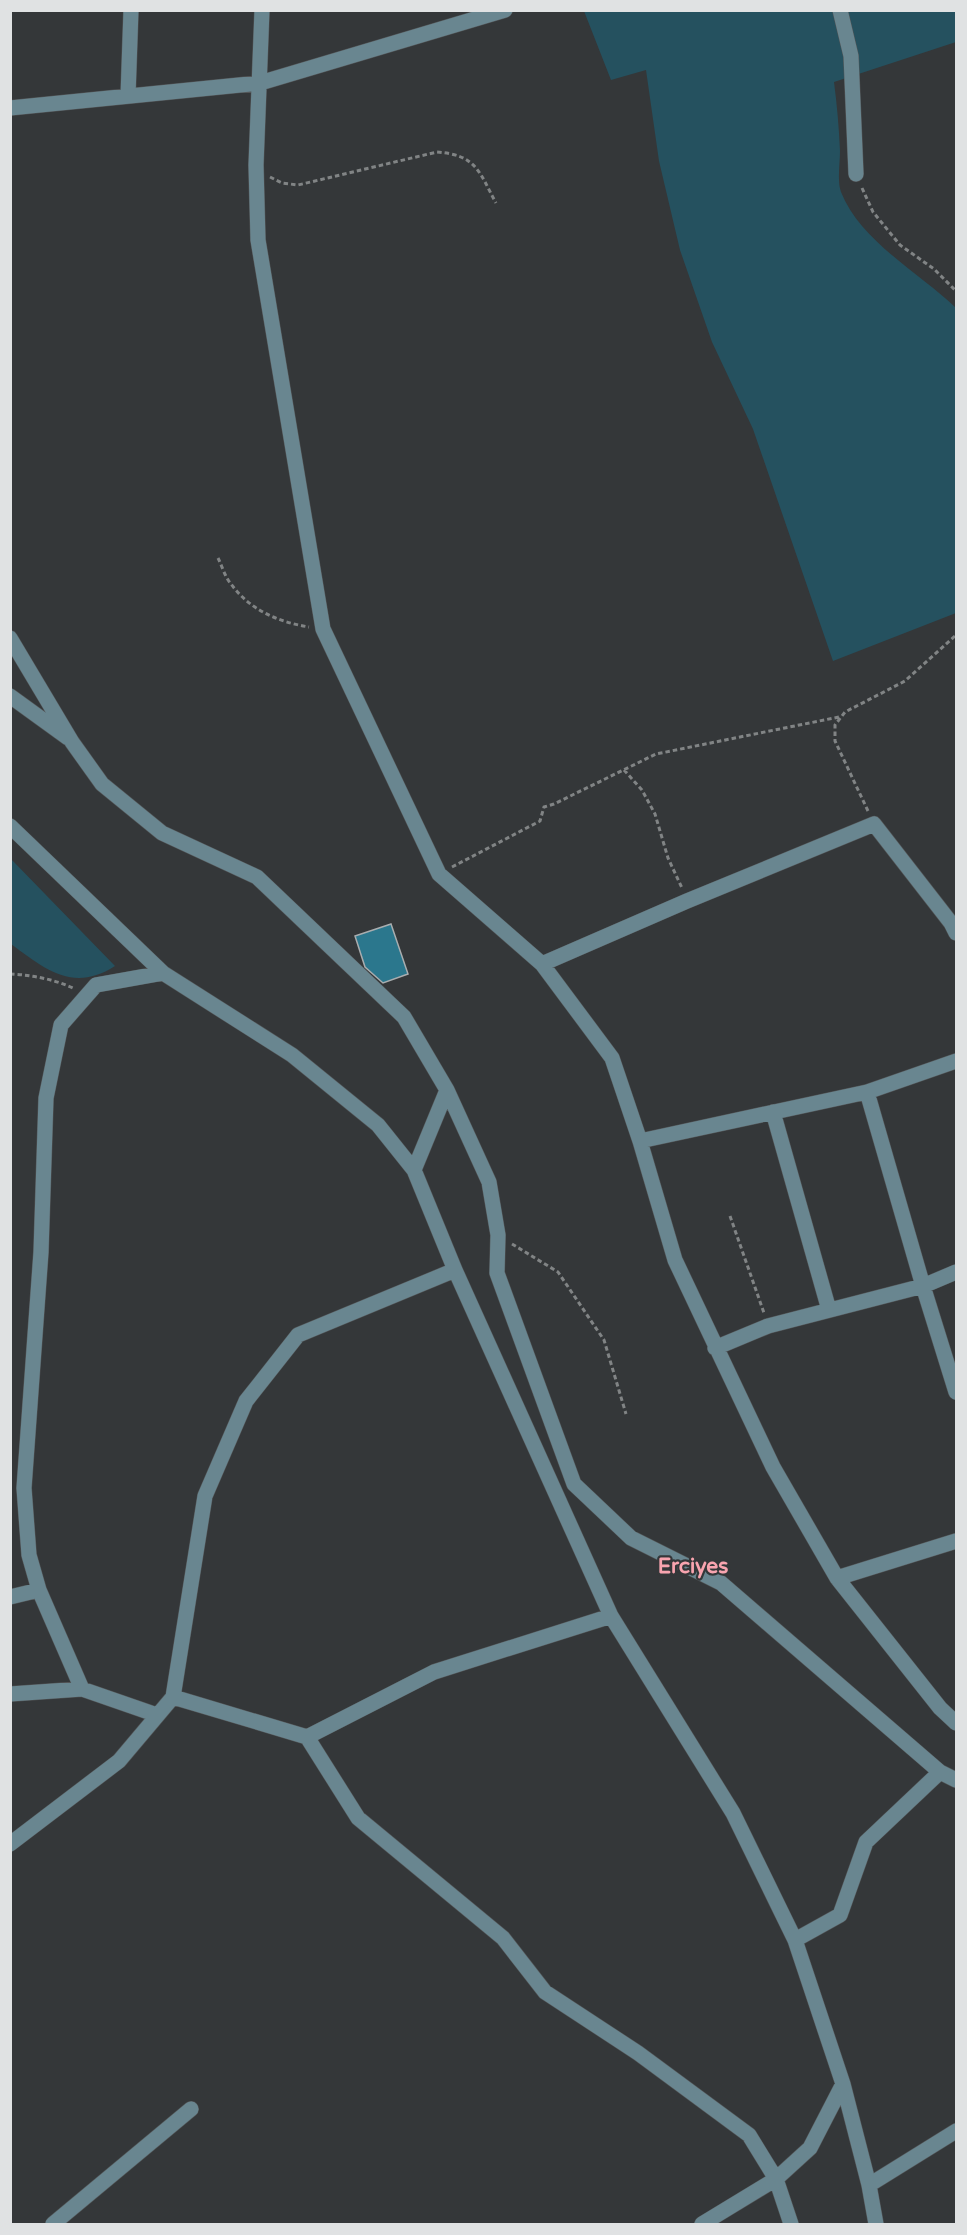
<svg xmlns="http://www.w3.org/2000/svg" width="967" height="2235" font-family="'Varela Round',sans-serif">
	<style>
		.green { fill: #25515f }
		.building { fill: #2b778d; stroke: #a9adaf; stroke-width: 1.5 }
		.lines { fill: none; stroke-linecap: round; stroke-linejoin: round }
		.minor-casing { stroke: #535658; stroke-width: 16 }
		.path { stroke: #818485; stroke-width: 3; stroke-dasharray: 4.5 3; stroke-linecap: butt }
		.minor { stroke: #698690; stroke-width: 15 }
		.labels { text-anchor: middle; dominant-baseline: central; stroke-width: 4.5; stroke-linejoin: round; paint-order: stroke }
		.neighbourhood-label { font-size: 21px; font-weight: bold; fill: #f8a4af; stroke: #343739 }
	</style>
	<rect width="100%" height="100%" fill="#343739"/>
	<!-- green -->
	<path class="green" d="M584,11H956V42L834,82C837,105 839,128 840,151C840,163 837,181 841,192C860,241 920,273 956,308V613L833,661L753,429L712,342L680,250L659,161L646,70L611,80Z
		M10,859H11L115,966C73,993 45,969 11,944Z"/>
	<!-- building -->
	<path class="building" d="M391,924L408,974L383,983L365,967L355,936Z"/>
	<g class="lines">
		<!-- minor casing -->
		<g class="minor-casing">
			<path id="minor" d="M262,10L256,165L258,240L323,629L439,874L542,964L612,1058L640,1141L675,1260L773,1467L837,1578L940,1708L956,1723
				M840,10L851,56L856,174
				M128,96L131,10
				M10,108L260,83L505,10
				M10,638L72,742L102,784L162,833L257,877L404,1017L447,1090L414,1170
				M10,696L68,738
				M10,826L163,973L292,1055L378,1125L414,1170L455,1270L611,1616L733,1813L795,1940L843,2084L869,2185L876,2224
				M542,964L687,901L874,824L951,923L956,933
				M447,1090L489,1182L498,1235L497,1273L574,1484L631,1538L721,1583L940,1772L956,1780
				M867,1092L923,1286L956,1392
				M773,1112L829,1310
				M640,1141L867,1092L956,1061
				M715,1348L768,1326L923,1286L956,1272
				M837,1578L956,1541
				M10,1597L39,1590
				M82,1689L39,1590L29,1555L24,1488L41,1252L46,1098L61,1025L96,985L163,973
				M10,1694L82,1689L157,1715
				M173,1697L307,1737L358,1818L503,1938L545,1992L638,2053L749,2135L776,2179L791,2224
				M307,1737L434,1672L611,1616
				M10,1844L119,1761L173,1697L205,1496L246,1401L298,1335L455,1270
				M795,1940L840,1915L866,1842L940,1772
				M869,2185L956,2131
				M53,2224L191,2109
				M702,2224L776,2179L810,2148L843,2084"/>
		</g>
		<!-- path -->
		<path class="path" d="M270,177L282,183L298,185L437,152C477,155 479,172 496,203
			M862,188L873,212L900,245L934,269L956,291
			M218,558C222,566 225,577 231,584C250,610 278,622 309,627
			M624,770L642,790L655,814L668,858L682,888
			M868,811L835,741V725L845,712L905,681L956,635
			M452,867L540,821L544,807L554,804L656,754L839,717
			M10,974C32,975 53,979 73,988
			M730,1216L764,1313
			M512,1244L558,1272L604,1340L626,1414"/>
		<!-- minor -->
		<use href="#minor" class="minor"/>
	</g>
	<g class="labels">
		<!-- neighbourhood labels -->
		<g class="neighbourhood-label">
			<text x="693" y="1566">Erciyes</text>
		</g>
	</g>
	<!-- border -->
	<rect width="967" height="2235" fill="none" stroke="#e0e2e3" stroke-width="24"/>
</svg>
